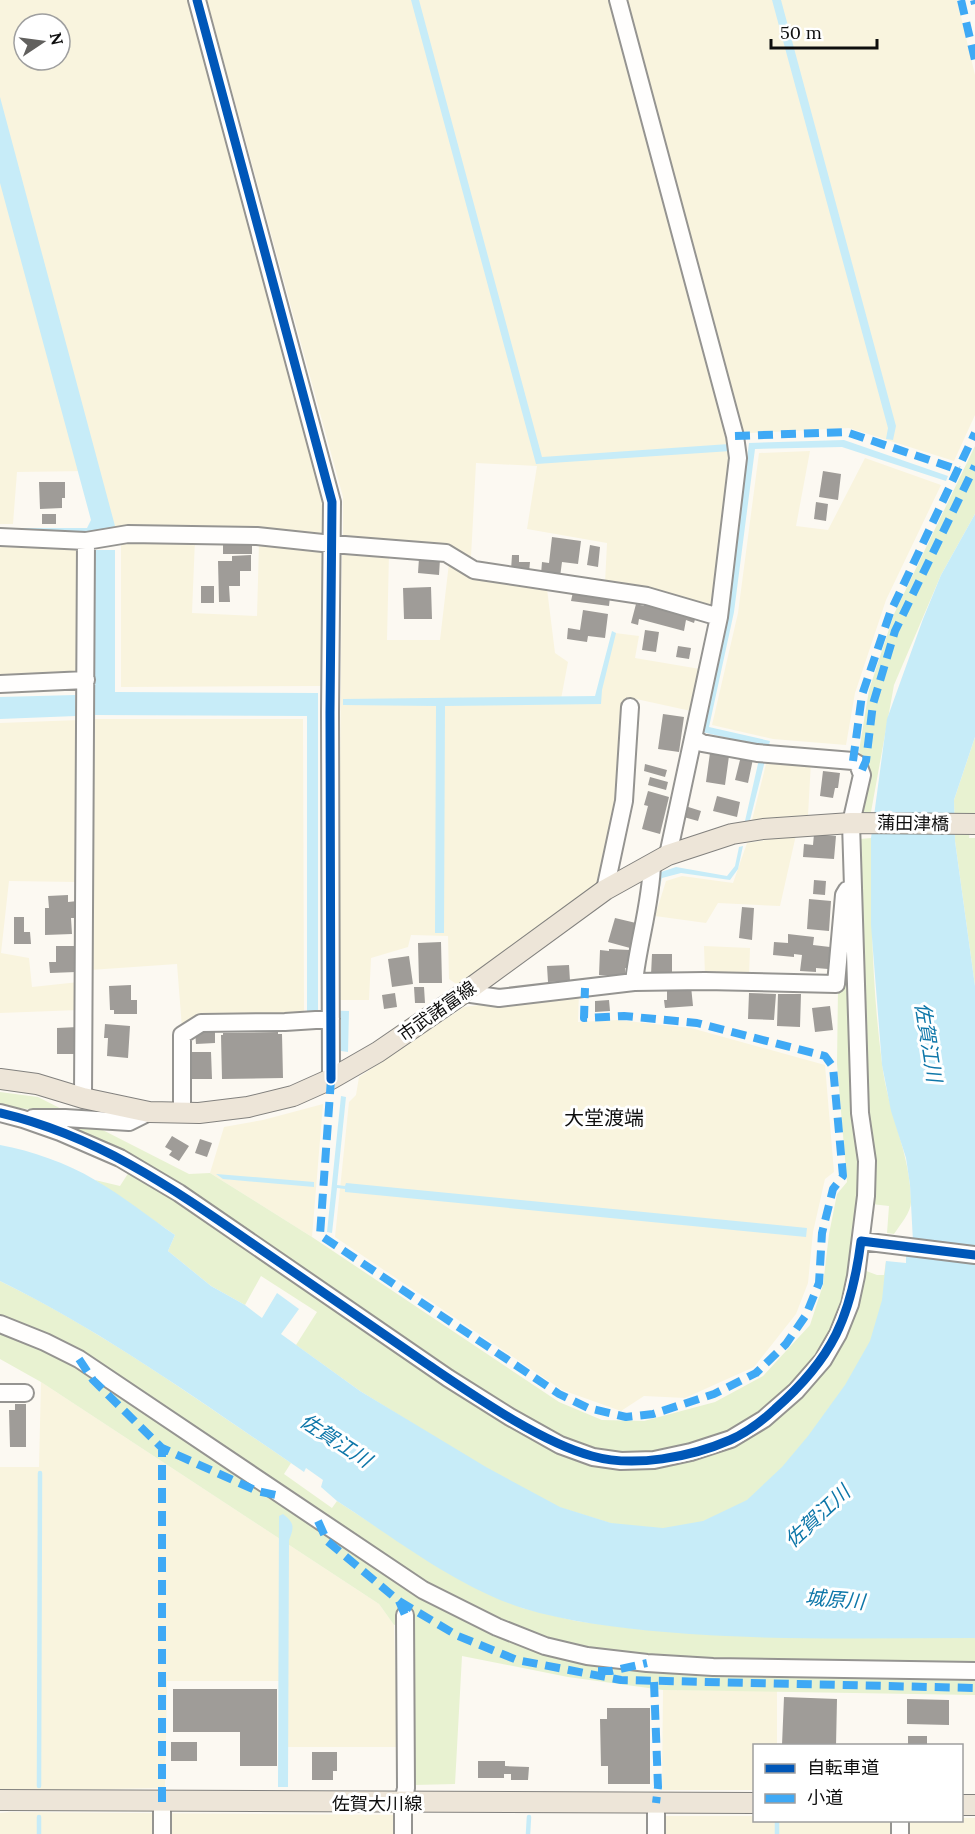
<svg xmlns="http://www.w3.org/2000/svg" width="975" height="1834" font-family="Lora,'Noto Sans JP',serif">
	<style>
		.farmland { fill: #f9f4de; fill-rule: evenodd }
		.green { fill: #e8f2d1 }
		.water { fill: #c7ecf8 }
		.lines { fill: none; stroke-linecap: round; stroke-linejoin: round }
		.stream { stroke: #c7ecf8; stroke-width: 4.5 }
		.building { fill: #9f9c98 }
		.minor-casing { stroke: #959491; stroke-width: 20 }
		.major-casing { stroke: #82817e; stroke-width: 22 }
		.minor { stroke: #fffefd; stroke-width: 16 }
		.major { stroke: #ede5d8; stroke-width: 20 }
		.quiet { stroke: #3fa9f5; stroke-width: 8; stroke-dasharray: 15 8; stroke-linecap: butt }
		.cycleway-casing { stroke: #fff; stroke-width: 13 }
		.cycleway { stroke: #0057b8; stroke-width: 9 }
		.labels { text-anchor: middle; dominant-baseline: central; stroke-width: 6; stroke-linejoin: round; paint-order: stroke }
		.street-label { font-size: 18px; fill: #0e0e0e; stroke: #fff }
		.water-label { font-size: 20px; font-style: italic; fill: #0e77a9; stroke: #fff }
		.neighbourhood-label { font-size: 20px; fill: #0e0e0e; stroke: #fff }
	</style>
	<rect width="100%" height="100%" fill="#fcf9f2"/>
	<!-- farmland -->
	<path class="farmland" d="M0,0H188L324,496V539L104,538L86,471L17,472L13,524H0ZM24,24H60V60H24Z
		M207,0H957L975,75V415L954,461L849,428L730,434L734,457L713,608L605,583L607,543L527,529L537,466L476,463L471,557L446,545L343,536V497Z
		M810,451L796,526L828,530L865,458L941,485L886,600L855,693L846,745L773,739L712,725L738,613L759,453Z
		M195,539L192,613L257,616L259,543L323,550L322,686L121,687V541Z
		M0,544L82,547L80,673L0,676Z
		M342,552L389,554L387,640H440L449,563L547,589L555,653L568,662L561,699H597L615,633L639,636L635,658L700,669L691,711L627,697L621,791L602,881L458,985L449,979L448,936L411,935L408,947L371,958L369,1000H338Z
		M95,719H303L304,1015L182,1028L177,964L90,970Z
		M79,720L77,882L9,881L1,953L29,958L32,987L79,982V1010L0,1013V723Z
		M767,760L811,762L808,815L752,820Z
		M796,835L780,906L718,903L706,923L655,916L666,881L682,876L733,883L747,843Z
		M704,946L750,948L749,977L705,976Z
		M579,992L578,1022L618,1020L691,1028L825,1065L834,1172L825,1179L813,1232L808,1283L796,1314L754,1367L685,1398L644,1396L621,1411L562,1390L335,1237L349,1102L356,1095L359,1077L464,1007Z
		M323,1104L312,1237L210,1173L224,1127L263,1120Z
		M41,1382L379,1604L394,1625L398,1747H282L281,1681H167L165,1788L0,1791V1467H39Z
		M663,1690L777,1691V1745L754,1746V1790H662Z
		M11,1812L393,1815V1834H0V1813Z
		M661,1816H754V1820H962V1818H975V1834H661Z"/>
	<!-- green -->
	<path class="green" d="M975,446V514L941,575L894,685L871,812H862L867,769L859,751L869,690L894,614Z
		M975,737V816L971,817L969,838H975V986L955,841L954,800Z
		M871,838C871,913 872,988 882,1063C887,1110 911,1154 911,1202C911,1212 900,1225 894,1234L887,1233L889,1206L871,1204L853,1266L877,1275H884L886,1261L887,1348L746,1515L655,1537L539,1501L360,1391L296,1345L317,1312L261,1276L245,1305L211,1286L168,1251L175,1235L95,1180L120,1186L136,1161L37,1110L0,1106V1092L38,1097L189,1174L210,1173L312,1237L559,1402L602,1420L644,1421L715,1402L763,1376L810,1325L823,1285L829,1234L837,1194L847,1182L837,1064L838,989L858,885L860,839Z
		M0,1281C103,1331 196,1399 291,1463L284,1474L332,1508L337,1501L426,1559L522,1608L576,1621L637,1629L812,1638H967L975,1633V1695L663,1690L568,1677L462,1656L455,1784L414,1785L412,1618L394,1625L379,1604L41,1382L0,1359Z"/>
	<!-- water -->
	<path class="water" d="M411,0H419L542,457L729,444L731,451L536,464Z
		M772,0H781L896,426L893,440L886,439L888,428Z
		M0,97L115,526L98,532L0,531V528H87L91,520L0,183Z
		M844,440L948,476L946,481L842,447L755,449L734,612L709,727L770,741L750,820L745,821L762,746L702,732L728,610L749,443Z
		M975,514V737L954,800L955,841L975,986V1250L913,1242L910,1185L906,1158L891,1111L882,1065L871,925V838L887,719L923,619L941,575Z
		M95,550H115V692L318,693V1010L349,1011L348,1052L341,1051V1017L307,1016V716L95,715Z
		M612,631L616,633L602,690L601,704L445,706L444,933H435L436,706L343,705V699L595,696Z
		M75,695L76,716L0,719V697Z
		M743,846L738,869L730,880L681,873L662,878L653,916L649,915L661,872L676,867L727,876L735,866L739,847Z
		M341,1096L346,1097L337,1185L345,1186L346,1183L807,1228L806,1237L345,1192V1189L337,1188L332,1233L327,1232Z
		M0,1145C32,1151 67,1163 95,1180C123,1196 149,1217 175,1235L168,1251L211,1286L245,1305L262,1318L277,1293L299,1309L281,1334L360,1391L486,1467L560,1507L611,1523L663,1528L703,1521L747,1500L782,1467L808,1436L845,1385L870,1341L882,1300L886,1261L906,1263V1256H948L975,1259V1638C872,1638 768,1641 665,1632C618,1628 568,1622 522,1608C455,1586 396,1539 337,1501L321,1487L323,1480L306,1468L304,1472C205,1405 108,1334 0,1281Z
		M216,1174L314,1182V1187L223,1179Z
		M283,1514C295,1523 294,1528 289,1540L288,1787H278L279,1516Z"/>
	<g class="lines">
		<!-- stream -->
		<path class="stream" d="M39,1786L40,1473
			M39,1834V1817
			M528,1834L529,1817
			M777,1834V1820"/>
	</g>
	<!-- building -->
	<path class="building" d="M823,471L841,474L838,500L819,497Z
		M39,482H65V498H62V508L40,509Z
		M816,502L828,504L826,521L814,519Z
		M42,514H56V524H42Z
		M552,537L581,541L578,564L562,562L560,577L541,574L542,562L549,563Z
		M223,541H252V554H223Z
		M590,545L600,547L598,567L587,565Z
		M251,555V571H240V586H229L230,602H219L218,561H232V556Z
		M512,555H519V562H530L529,572L511,570Z
		M419,558L440,559L439,575L418,573Z
		M201,586H214V603H201Z
		M431,587L432,619H404L403,588Z
		M573,592L610,597L609,606L571,601Z
		M645,602L696,616L694,623L686,620L684,631L639,619L638,625L631,623L636,604L644,606Z
		M583,610L608,614L605,638L588,636L587,642L567,639L568,628L580,630Z
		M645,630L659,632L656,652L642,650Z
		M678,646L691,648L689,659L676,657Z
		M663,714L684,717L679,752L658,749Z
		M710,753L729,756L725,785L706,782Z
		M741,756L753,759L748,783L735,780Z
		M645,764L667,770L665,777L644,771Z
		M823,771L840,773L838,788H835L833,798L820,796Z
		M650,777L668,782L666,790L648,785Z
		M648,791L669,797L660,834L642,829L648,806L644,805Z
		M717,796L740,802L737,817L713,811Z
		M682,805L701,811L698,821L680,816Z
		M814,834L836,836L834,859L803,857L804,844L813,845Z
		M814,880L826,881L825,895L813,894Z
		M68,895V902L78,901L79,918H71L72,934L45,935V908H49L48,896Z
		M809,899L831,901L829,931L807,929Z
		M742,907L754,908L752,940L739,938Z
		M14,917H24V932H30L31,944H14Z
		M615,918L636,923L630,948L608,942Z
		M788,934L814,937L813,945L830,947L828,969L816,968V972L800,971L802,955L794,954V957L773,955L774,942L788,943Z
		M441,942L442,983H419L418,943Z
		M56,946H76V972L50,973L49,962H56Z
		M609,949L630,950L629,968H625V976L599,975L600,950L609,951Z
		M652,954H672V976L651,975Z
		M409,956L413,984L392,987L388,959Z
		M569,965L570,981L548,982L547,966Z
		M131,985V1000H137V1014H114V1010H110L109,986Z
		M691,986L693,1006L665,1008L664,1000H667V988Z
		M414,987H424L425,1003H415Z
		M395,993L397,1007L384,1009L382,995Z
		M749,993L776,994L774,1020L748,1019Z
		M778,994H801L800,1027L777,1026Z
		M609,1000L610,1011L595,1012V1001Z
		M830,1006L833,1030L815,1032L812,1008Z
		M105,1024L130,1026L128,1058L107,1056L108,1038H104Z
		M78,1027V1054H57V1028Z
		M195,1031H215V1043L196,1044Z
		M278,1032V1034H282L283,1078L222,1079L221,1035H223V1033Z
		M190,1052H211L212,1079H191Z
		M172,1136L189,1146L179,1161L169,1155L172,1151L165,1147Z
		M200,1139L212,1143L207,1157L195,1153Z
		M15,1404H26V1447H10L9,1410H15Z
		M173,1689H277V1766H240V1732H173Z
		M784,1697L837,1699L836,1746L782,1745Z
		M907,1699L949,1700V1725L907,1724Z
		M607,1708H650V1784H608V1766H601L600,1719H607Z
		M908,1736H927V1746H908Z
		M171,1742H197V1761H171Z
		M312,1752H337V1771H333V1780H312Z
		M478,1761H505V1766L529,1767L528,1780H511V1774H504V1778H478Z"/>
	<g class="lines">
		<!-- minor casing -->
		<g class="minor-casing">
			<path id="minor" d="M197,0L332,502L330,713L331,1079
				M618,0L735,436L738,458L719,617L668,855
				M0,537L86,541L128,534L257,536L332,544L446,553L474,570L647,596L719,617
				M0,684L86,680
				M605,890L624,801L630,707
				M634,982C638,943 651,904 652,864
				M464,993L499,998L634,982L705,981L836,984L844,895L847,890
				M83,1098L86,541
				M0,1113L23,1119L60,1132L120,1158L179,1193L448,1378L510,1417L560,1445L593,1457L621,1461L654,1460L691,1452L731,1439L764,1419L796,1391L823,1360L838,1334L850,1304L856,1276L866,1196L867,1161L860,1113L851,823L862,775L858,764L853,761L757,753L702,743L693,738
				M182,1113V1035L201,1023L285,1022L331,1019
				M33,1118H65L129,1122L149,1112
				M861,1241L975,1255
				M0,1324L45,1342L79,1359L423,1590L497,1627L545,1646L587,1656L647,1663L713,1667L975,1671
				M0,1393H25
				M162,1802V1834
				M403,1834V1803L406,1788L405,1615
				M656,1834V1803
				M900,1834V1820"/>
		</g>
		<!-- major casing -->
		<g class="major-casing">
			<path id="major" d="M0,1079L37,1084L83,1098L149,1112L199,1113L248,1107L293,1096L331,1079L378,1052L464,993L605,890L668,855L732,834L763,829L851,823L975,824
				M0,1800L754,1803
				M962,1805H975"/>
		</g>
		<!-- minor -->
		<use href="#minor" class="minor"/>
		<!-- major -->
		<use href="#major" class="major"/>
		<!-- quiet -->
		<path class="quiet" d="M961,0L975,60
			M974,0L975,4
			M735,436L846,432L959,470
			M853,761L862,695L890,613L975,433
			M862,770L866,761L873,704L895,631L975,466
			M331,1079L320,1235L559,1394L588,1408L626,1417L653,1414L714,1394L756,1373L786,1344L806,1315L819,1283L822,1233L833,1189L843,1176L833,1067L825,1056L697,1023L624,1016L584,1018L585,988
			M79,1359L93,1380L162,1448L257,1491L281,1496
			M318,1521L327,1541L399,1601L405,1615
			M399,1601L458,1636L517,1660L621,1680L975,1688
			M598,1671H611L647,1663
			M654,1682L658,1787L656,1803
			M162,1802V1448"/>
		<!-- cycleway casing -->
		<g class="cycleway-casing">
			<path id="cycleway" d="M197,0L332,502L330,713L331,1079
				M0,1113C98,1136 172,1188 253,1244C311,1284 369,1324 427,1364C473,1395 540,1442 592,1456C634,1468 691,1457 730,1440C746,1433 762,1421 775,1409C833,1358 851,1317 861,1241L975,1255"/>
		</g>
		<!-- cycleway -->
		<use href="#cycleway" class="cycleway"/>
	</g>
	<g class="labels">
		<!-- street labels -->
		<g class="street-label">
			<text transform="translate(913 823) rotate(1)">蒲田津橋</text>
			<text transform="translate(437 1011) rotate(-35)">市武諸富線</text>
			<text x="377" y="1803">佐賀大川線</text>
		</g>
		<!-- water labels -->
		<g class="water-label">
			<text transform="translate(929 1042) rotate(81)">佐賀江川</text>
			<text transform="translate(336 1440) rotate(33)">佐賀江川</text>
			<text transform="translate(817 1516) rotate(-43)">佐賀江川</text>
			<text transform="translate(835 1599) rotate(5)">城原川</text>
		</g>
		<!-- neighbourhood labels -->
		<g class="neighbourhood-label">
			<text x="604" y="1117">大堂渡端</text>
		</g>
	</g>
	<!-- legend -->
	<rect x="753" y="1744" width="210" height="78" fill="#ffffff" stroke="#9f9f9f" stroke-width="1.5"/>
	<rect x="765" y="1764" width="30" height="9" fill="#0057b8" stroke="#9f9f9f" stroke-width="1.5"/>
	<text x="807" y="1774" font-size="18" fill="#0e0e0e">自転車道</text>
	<rect x="765" y="1794" width="30" height="9" fill="#3fa9f5" stroke="#9f9f9f" stroke-width="1.5"/>
	<text x="807" y="1804" font-size="18" fill="#0e0e0e">小道</text>
	<!-- north arrow -->
	<g transform="translate(42 42) rotate(77)"><circle r="28" fill="#ffffff" stroke="#9f9f9f" stroke-width="1.5"/>
	<path d="M0-4.5L10 22L0 15L-10 22Z" fill="#61605e"/>
	<text y="-9" font-size="16" font-weight="bold" text-anchor="middle" fill="#0e0e0e">N</text>
	</g>
	<!-- scale -->
	<path d="M771 39v9h106v-9" fill="none" stroke="#0e0e0e" stroke-width="3"/>
	<text x="780" y="39" font-size="18" fill="#0e0e0e" stroke="#ffffff" stroke-width="4.5" paint-order="stroke">50 m</text>
</svg>
